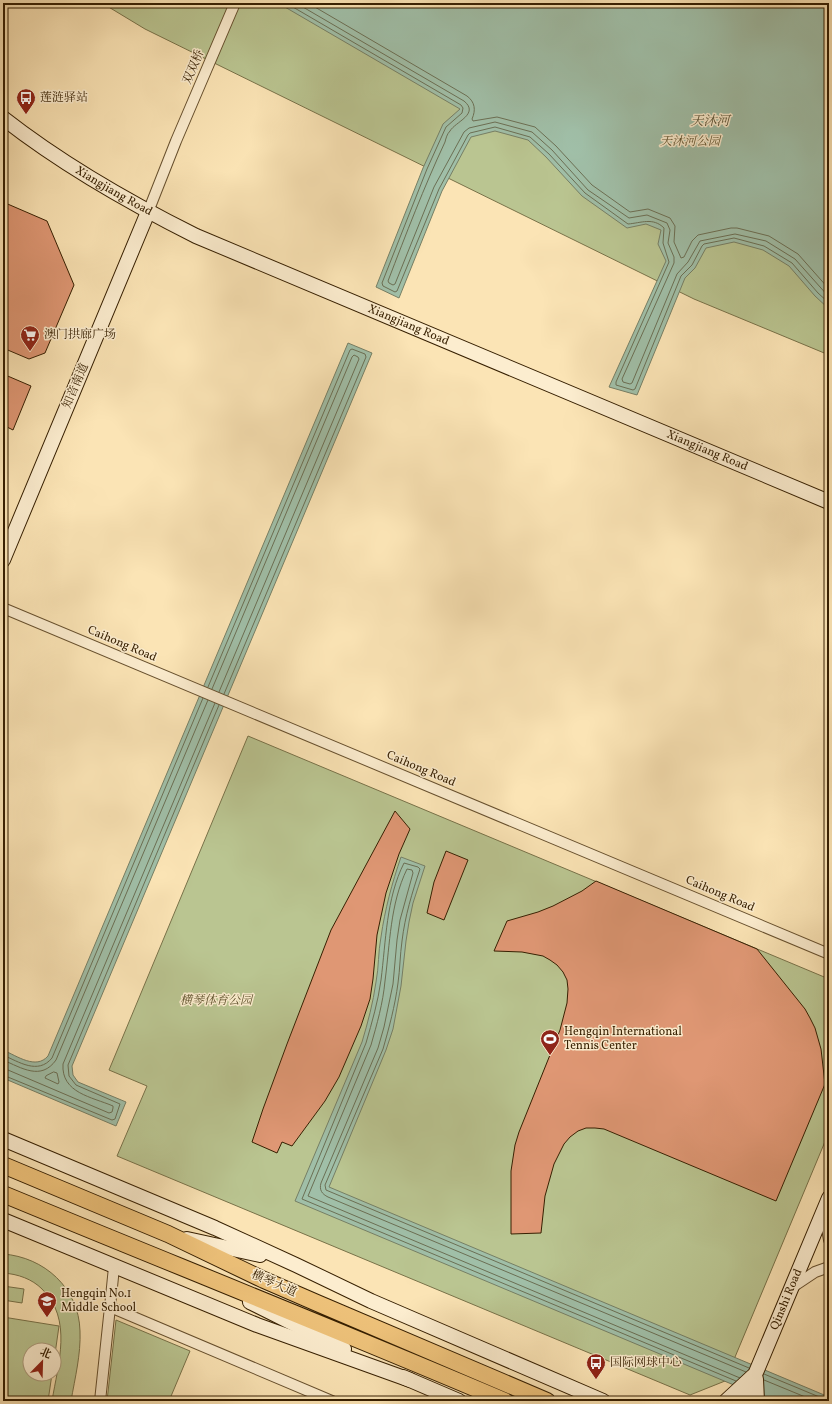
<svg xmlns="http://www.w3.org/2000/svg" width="832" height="1404" font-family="Vollkorn,'Noto Serif SC',serif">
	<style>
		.green { fill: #bac591; stroke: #787249 }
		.water { fill: #a0bfa8; stroke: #767f65 }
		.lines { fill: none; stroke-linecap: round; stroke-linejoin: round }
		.shore { stroke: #6b6f54; stroke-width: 1 }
		.building { fill: #df9774; stroke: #361f01 }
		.street-casing { stroke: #67502e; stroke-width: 12 }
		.secondary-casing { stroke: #361f01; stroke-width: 16 }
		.primary-casing { stroke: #361f01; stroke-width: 18 }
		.street { stroke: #fcedcf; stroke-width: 10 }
		.secondary { stroke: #fcedcf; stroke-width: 14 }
		.primary { stroke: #eec27a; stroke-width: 16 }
		.labels { text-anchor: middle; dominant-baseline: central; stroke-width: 3; stroke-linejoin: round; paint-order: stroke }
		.street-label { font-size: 12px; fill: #361f01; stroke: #fcedcf }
		.poi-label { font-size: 12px; fill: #361f01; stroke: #fcedcf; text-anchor: start }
		.park-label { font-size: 12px; font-style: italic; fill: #5e512c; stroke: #fcedcf }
		.water-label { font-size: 13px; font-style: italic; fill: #564f33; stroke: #fcedcf }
	</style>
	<rect width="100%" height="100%" fill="#fbe4b5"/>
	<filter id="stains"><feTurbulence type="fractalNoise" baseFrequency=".005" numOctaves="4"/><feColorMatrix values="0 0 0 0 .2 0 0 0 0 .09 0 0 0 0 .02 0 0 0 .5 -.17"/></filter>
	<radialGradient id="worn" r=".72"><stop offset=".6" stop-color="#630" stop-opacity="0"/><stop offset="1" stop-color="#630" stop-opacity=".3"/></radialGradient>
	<!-- green -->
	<path class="green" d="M102,3H829V355L694,299L145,29Z
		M248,736L829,979V1132L725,1381L690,1395L117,1156L147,1086L109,1070Z
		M3,1254C44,1257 79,1288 80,1331C81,1354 75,1378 71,1401H52C58,1364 73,1319 42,1289C32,1279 18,1274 3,1273Z
		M3,1286L24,1289L22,1303L3,1300Z
		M3,1317L59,1326L54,1361V1350H30V1374H52L48,1401H3Z
		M116,1320L190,1351L169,1401H107Z"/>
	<!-- water -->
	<path class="water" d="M278,3H829V309L815,296L789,266L763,250L734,242L706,248L695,268L685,278L637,395L609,387L666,261L658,244L661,230L646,224L627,228L582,196L546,157L528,140L495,131L471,137L442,191L399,298L376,287L423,168L443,124L460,109Z
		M348,343L372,353L72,1066L73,1075L78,1082L126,1102L116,1126L3,1078V1050C17,1056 36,1070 48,1056Z
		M401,857L425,866L413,903L409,922L406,941L401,986L393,1029L386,1050L329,1187L829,1397V1401H772L295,1201L362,1042C368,1022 373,1003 376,982C379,967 378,952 381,937C385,909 392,883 401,857Z"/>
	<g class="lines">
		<!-- shore -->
		<path class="shore" d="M286,3L461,105L463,108L462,113L446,127L427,169L382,283L383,286L395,292L397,291L439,189L468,135L470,133L495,127L530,137L549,154L585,193L628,224C641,223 653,217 664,228L663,243L669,262L616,382V385L633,390L635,389L681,276L692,265L702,246L704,244L734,238L764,246L792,263L818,293L829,303
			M296,3L464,101C480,114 455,122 450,131C447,134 446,138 445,142C424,187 406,234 388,281L389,283L393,285L395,284L434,187L464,132L469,128L495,122L532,132L552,150L588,190L629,218L647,215L667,223L670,230L668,243L674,257V263L622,379L623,382L630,384L632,383L677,274L688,262L700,241L735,234L766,241L795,259L829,297
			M308,3L467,96C475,102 476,110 472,119L473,121L497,117L535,127L556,146L592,185L630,212L648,209L670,218L675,226L674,242L681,258L684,257L692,241L698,235L731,228H737L769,236L798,254L829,289
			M208,687L350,350L352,349L365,354L366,357L224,694
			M212,689L352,357L354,355L358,357L359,359L219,692
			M3,1055C19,1062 38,1075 52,1058L203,698
			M3,1060C22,1068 41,1081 56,1060L208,700
			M3,1070H8L109,1113L112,1112L113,1108V1106C92,1097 61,1093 63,1064L215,703
			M54,1072L57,1073L59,1082L58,1084L45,1078L46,1076Z
			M3,1075L112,1120L115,1119L120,1104L76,1085L69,1076L68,1065L219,705
			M764,1374L829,1401
			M740,1378L308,1196L371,1045C377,1024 383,1003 385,981C390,944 390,904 407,869L412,870L413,873L400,920L397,940L393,984L384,1027L378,1048L321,1183C319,1190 322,1194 328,1197L746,1372
			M764,1380L815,1401
			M736,1381L302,1199L366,1043C372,1022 378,1002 381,980C386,941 386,899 404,863L418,867L420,869C412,893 405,916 402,941C400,955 400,969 398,983C395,1006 389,1028 383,1049L325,1185L326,1190L749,1368"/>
	</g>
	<!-- building -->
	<path class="building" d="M3,202L47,221L74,285L45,353L29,359L3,348Z
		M3,374L31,386L13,430L3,425Z
		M395,811L410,829L399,854L386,893L377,935L373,979L370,999L361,1026L339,1077L325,1101L292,1146L282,1142L277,1153L252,1142L263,1109L287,1044L331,930Z
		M446,851L468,860L444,920L427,913L434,882Z
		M596,881L757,949L805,1009L810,1018L815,1028L821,1049L825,1084L776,1201L604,1129L595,1128H586L578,1131L570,1137L564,1144L554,1164L545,1196L541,1233L511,1234V1171L515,1145L519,1132L560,1030L567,1003L568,989L567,980L563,972L557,965L550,960L543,956L522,952L494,951L507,921L538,912L553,906L582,891Z"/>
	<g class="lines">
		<!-- street casing -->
		<g class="street-casing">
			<path id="street" d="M148,212L176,141L235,3
				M3,608L829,954
				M824,1211L829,1240
				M114,1267L110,1307L332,1401
				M791,1288L815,1272L829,1267
				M100,1401L110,1307"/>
		</g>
		<!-- secondary casing -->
		<g class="secondary-casing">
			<g id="secondary">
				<path id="s1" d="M3,118C63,165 128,202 196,236L829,502"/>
				<path d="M3,560L148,212"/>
				<path d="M3,1139L215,1228L296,1265L371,1301L603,1401"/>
				<path d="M3,1220L257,1325L410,1380"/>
				<path d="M187,1239L260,1255"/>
				<path d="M250,1302L344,1349"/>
				<path d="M403,1377L459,1401"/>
				<path d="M756,1379L757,1401"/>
				<path d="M726,1401L753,1376"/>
				<path id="s2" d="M744,1401L829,1198"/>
			</g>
		</g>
		<!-- primary casing -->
		<g class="primary-casing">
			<path id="primary" d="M3,1165L168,1234L264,1280L317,1303L547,1401
				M3,1194C170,1263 338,1330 505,1401"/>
		</g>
		<!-- street -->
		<use href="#street" class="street"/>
		<!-- secondary -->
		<use href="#secondary" class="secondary"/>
		<!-- primary -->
		<use href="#primary" class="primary"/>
	</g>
	<!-- icons -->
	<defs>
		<g id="bus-pin" transform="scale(1)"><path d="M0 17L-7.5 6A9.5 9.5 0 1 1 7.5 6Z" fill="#8f2418" stroke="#fcedcf"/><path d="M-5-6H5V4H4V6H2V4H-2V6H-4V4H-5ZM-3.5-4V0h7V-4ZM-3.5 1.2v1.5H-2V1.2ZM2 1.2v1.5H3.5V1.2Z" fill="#fff"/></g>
		<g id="supermarket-pin" transform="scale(1)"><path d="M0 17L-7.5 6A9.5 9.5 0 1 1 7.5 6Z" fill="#8f2418" stroke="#fcedcf"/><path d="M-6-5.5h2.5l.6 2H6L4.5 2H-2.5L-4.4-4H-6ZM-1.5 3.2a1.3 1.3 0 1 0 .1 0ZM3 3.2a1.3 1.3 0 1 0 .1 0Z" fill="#fff"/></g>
		<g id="stadium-pin" transform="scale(1)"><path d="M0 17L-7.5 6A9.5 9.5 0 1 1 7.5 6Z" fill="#8f2418" stroke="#fcedcf"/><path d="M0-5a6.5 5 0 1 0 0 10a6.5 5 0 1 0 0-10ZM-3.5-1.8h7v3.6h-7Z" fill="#fff"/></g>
		<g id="school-pin" transform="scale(1)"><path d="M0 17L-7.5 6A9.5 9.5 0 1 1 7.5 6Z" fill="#8f2418" stroke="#fcedcf"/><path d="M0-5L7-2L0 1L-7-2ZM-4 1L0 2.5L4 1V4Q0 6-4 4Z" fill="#fff"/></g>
	</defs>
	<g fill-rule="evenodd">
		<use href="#bus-pin" x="26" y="98"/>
		<use href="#supermarket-pin" x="30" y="335"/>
		<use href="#stadium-pin" x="550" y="1039"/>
		<use href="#school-pin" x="47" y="1301"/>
		<use href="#bus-pin" x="596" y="1363"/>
	</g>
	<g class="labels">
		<!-- street labels -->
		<g class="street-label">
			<text transform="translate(194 67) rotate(-67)">双双桥</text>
			<text stroke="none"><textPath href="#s1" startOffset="133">Xiangjiang Road</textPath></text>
			<text stroke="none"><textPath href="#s1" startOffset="457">Xiangjiang Road</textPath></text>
			<text transform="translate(76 386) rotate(-67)">知音南道</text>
			<text stroke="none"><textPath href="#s1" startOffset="781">Xiangjiang Road</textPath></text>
			<text transform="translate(122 644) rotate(23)">Caihong Road</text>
			<text transform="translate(421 769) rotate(23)">Caihong Road</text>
			<text transform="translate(720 894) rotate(23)">Caihong Road</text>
			<text transform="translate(274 1284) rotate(24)">横琴大道</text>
			<text stroke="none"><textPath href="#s2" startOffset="110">Qinshi Road</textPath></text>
		</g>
		<!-- poi labels -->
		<g class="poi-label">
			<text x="40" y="98">莲涟驿站</text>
			<text x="44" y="335">澳门拱廊广场</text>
			<text x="564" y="1032">Hengqin International<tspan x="564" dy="14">Tennis Center</tspan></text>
			<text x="61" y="1294">Hengqin No.1<tspan x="61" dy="14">Middle School</tspan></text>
			<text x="610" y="1363">国际网球中心</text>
		</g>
		<!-- park labels -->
		<g class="park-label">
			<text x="690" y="142">天沐河公园</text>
			<text x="216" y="1001">横琴体育公园</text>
		</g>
		<!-- water labels -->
		<g class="water-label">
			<text x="710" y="122">天沐河</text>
		</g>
	</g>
	<!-- margin -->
	<rect width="832" height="1404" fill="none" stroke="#fbe4b5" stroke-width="16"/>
	<rect x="4" y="4" width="824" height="1396" fill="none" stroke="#361f01" stroke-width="2"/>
	<rect x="8" y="8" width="816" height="1388" fill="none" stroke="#361f01"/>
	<!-- north arrow -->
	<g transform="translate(42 1362) rotate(23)"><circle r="19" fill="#fcedcf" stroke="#ad9b7d"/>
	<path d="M0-3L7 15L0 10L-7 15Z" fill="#8f2418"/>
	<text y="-6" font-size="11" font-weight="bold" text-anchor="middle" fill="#361f01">北</text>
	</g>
	<rect width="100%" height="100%" filter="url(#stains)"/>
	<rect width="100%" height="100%" fill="url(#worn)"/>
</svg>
